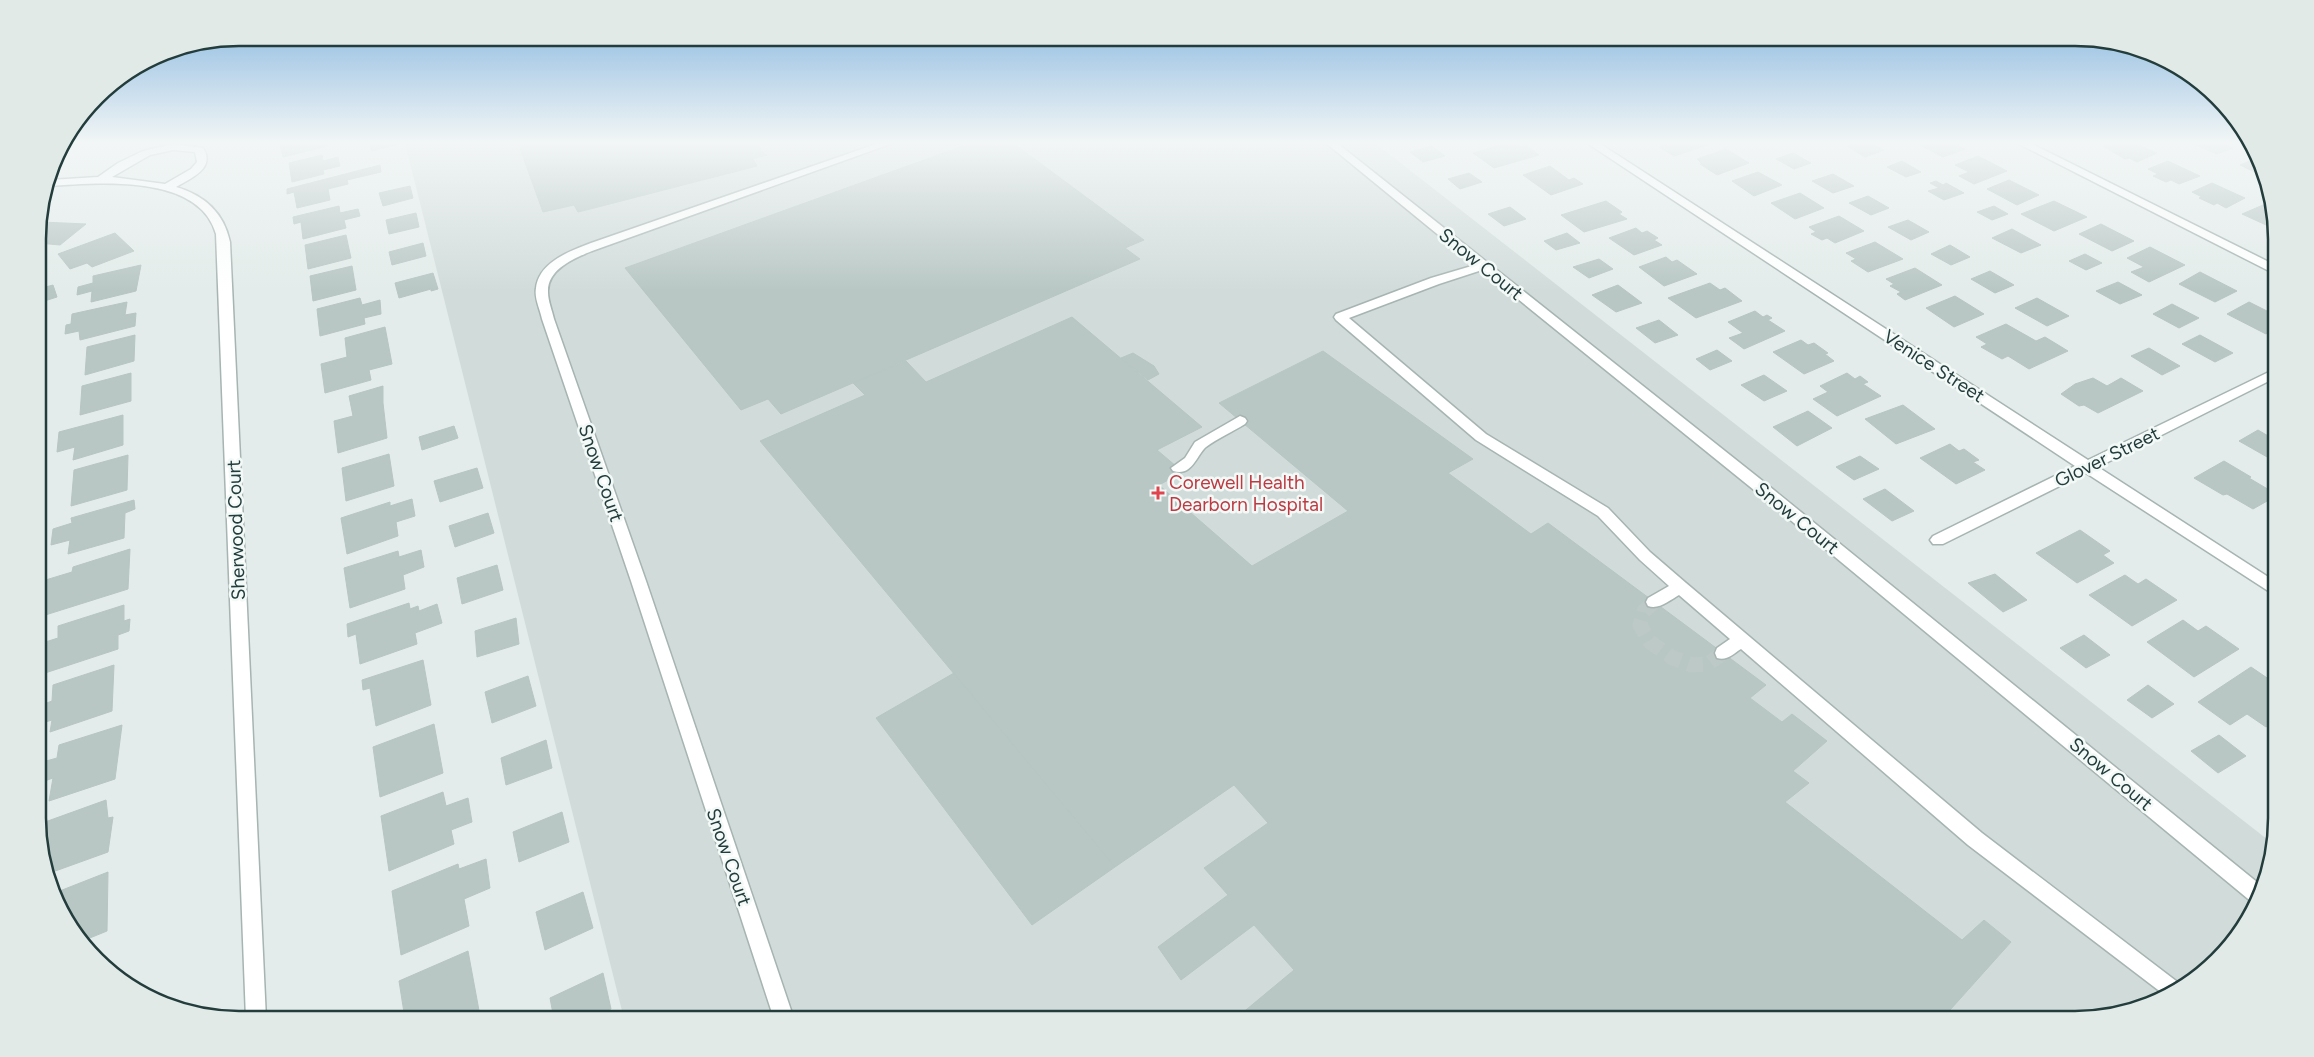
<svg xmlns="http://www.w3.org/2000/svg" width="2314" height="1057" font-family="Figtree,sans-serif">
	<style>
		.built { fill: #d1dcda }
		.building { fill: #b8c7c4; stroke: #b6c6c3 }
		.lines { fill: none; stroke-linecap: round; stroke-linejoin: round }
		.minor-tunnel { stroke: #bdc9c7; stroke-width: 15; stroke-dasharray: 15 8; stroke-linecap: butt }
		.minor-casing { stroke: #a6b4b2; stroke-width: 3 }
		.minor { fill: #fff; fill-rule: evenodd }
		.health-dot { fill: #e0444e; stroke: #f3f9f7; stroke-width: 2 }
		.labels { text-anchor: middle; dominant-baseline: central; stroke-width: 5; stroke-linejoin: round; paint-order: stroke }
		.street-label { font-size: 19px; fill: #233d3c; stroke: #f3f9f7 }
		.health-label { font-size: 19px; fill: #be3a42; stroke: #f3f9f7; text-anchor: start }
		.rim { fill: none; stroke: #233d3c; stroke-width: 2.5 }
	</style>
	<rect width="100%" height="100%" fill="#e3ecea"/>
	<!-- built -->
	<path class="built" d="M405,143H1375L2272,843L2261,895L2235,941L2187,985L2140,1009L2088,1019H624Z"/>
	<!-- building -->
	<path class="building" d="M280,143H327L328,146L283,157Z
		M369,143H400V144L372,151Z
		M518,143H757L764,154L767,155L753,159L757,166L594,208L578,212L574,205L543,212Z
		M971,143H986L992,147L1004,143H1013L1144,240L1125,248L1140,259L781,414L768,399L741,410L625,268Z
		M1506,143H1516L1521,147L1526,145L1539,155L1494,168L1473,153Z
		M1661,143H1705L1708,145L1674,156L1659,147L1665,145Z
		M1855,143H1871L1884,150L1865,157L1847,146Z
		M1916,143H1952L1965,149L1943,157Z
		M2113,143H2134L2157,153L2137,162L2129,158L2125,159L2103,146Z
		M2196,143H2221L2233,148L2217,154L2193,144Z
		M1432,146L1445,156L1423,162L1410,152Z
		M1726,149L1749,163L1717,175L1700,164H1702L1697,159Z
		M1793,153L1811,163L1794,169L1776,159Z
		M322,155L323,161L338,157L340,166L323,170L324,174L292,182L289,163Z
		M1978,156L2007,171L1974,184L1959,176L1969,172L1955,165Z
		M2257,158L2261,162L2264,173L2261,175L2240,165Z
		M1902,161L1921,172L1906,177L1887,167Z
		M2168,161L2200,176L2179,184L2171,180L2166,182L2153,176L2158,174L2148,169Z
		M380,165L381,172L347,180L348,184L328,189L330,200L297,208L294,192L287,194V189Z
		M1550,166L1569,180L1574,178L1583,184L1551,195L1523,175Z
		M1758,172L1782,185L1754,196L1732,181Z
		M1469,173L1482,182L1460,189L1448,179Z
		M1833,174L1854,186L1833,193L1812,181Z
		M2009,180L2039,195L2017,205L1987,189Z
		M1936,181L1943,185L1946,183L1964,193L1944,200L1928,191L1939,188L1930,183Z
		M2212,183L2245,198L2226,208L2217,203L2214,205L2199,198L2202,197L2192,192Z
		M410,186L413,198L383,206L379,193Z
		M1800,193L1824,208L1795,219L1771,203Z
		M1868,196L1889,208L1871,215L1849,203Z
		M1606,201L1622,212L1619,214L1627,219L1584,232L1561,215Z
		M2054,201L2087,217L2054,231L2021,214Z
		M2263,205L2274,211L2275,229L2242,214Z
		M339,206L340,213L358,209L360,216L344,220L346,228L303,239L301,222L294,224L293,217Z
		M1994,206L2008,214L1992,220L1977,212Z
		M1510,207L1526,219L1504,226L1488,214Z
		M416,213L419,227L389,234L386,220Z
		M1839,216L1864,231L1835,243L1827,238L1822,240L1811,234L1816,232L1809,227Z
		M1908,220L1929,232L1911,240L1888,227Z
		M42,222L86,224L60,245L38,243V226Z
		M2101,224L2134,241L2112,251L2079,234Z
		M1636,228L1642,233L1647,231L1658,238L1654,240L1662,245L1634,255L1609,238Z
		M2012,229L2041,245L2021,253L1992,238Z
		M115,233L134,251L92,267L87,263L70,269L58,254Z
		M1567,233L1580,243L1556,250L1544,241Z
		M346,235L351,258L308,269L305,245Z
		M1875,242L1903,259L1868,272L1851,261L1856,259L1846,253Z
		M423,243L426,256L392,265L389,252Z
		M1950,245L1970,257L1951,265L1931,254Z
		M2150,247L2185,265L2149,282L2131,272L2144,267L2127,258Z
		M2085,254L2102,263L2086,270L2069,261Z
		M1666,257L1672,262L1677,260L1697,274L1664,286L1639,267Z
		M1599,259L1613,269L1589,278L1573,267Z
		M141,265L136,291L91,302L92,291L77,295L78,287L93,283V276Z
		M352,266L356,290L313,301L310,276Z
		M1915,268L1942,285L1905,300L1897,294L1901,292L1890,286L1894,284L1886,279Z
		M1990,271L2014,285L1995,293L1971,279Z
		M2200,272L2237,291L2215,302L2179,284Z
		M433,273L438,289L431,291V289L399,298L395,283Z
		M2118,282L2142,295L2120,304L2096,291Z
		M1710,283L1720,290L1725,288L1742,301L1696,318L1668,298Z
		M53,285L57,297L38,303V289Z
		M1618,285L1642,303L1616,312L1592,295Z
		M1955,296L1984,314L1954,327L1926,308Z
		M360,298L362,305L380,300L381,314L364,318L365,324L320,336L317,309Z
		M2037,298L2069,316L2047,326L2015,308Z
		M127,302L125,315L136,313L135,326L80,340L79,331L65,334L66,325L71,324L72,314Z
		M2249,302L2275,315V328L2266,334L2227,314Z
		M2172,304L2199,318L2179,328L2153,314Z
		M1755,311L1763,317L1767,315L1772,318L1768,320L1785,331L1744,349L1729,338L1743,333L1728,322Z
		M1072,317L1202,427L1157,450L1183,472L1159,485L1252,566L1348,511L1219,403L1323,351L1473,459L1448,473L1531,534L1548,523L1766,685L1750,698L1782,722L1792,714L1827,741L1793,771L1809,783L1785,802L1962,940L1984,920L2011,942L1942,1019H1235L1294,970L1254,925L1181,980L1158,947L1228,895L1204,868L1268,823L1234,785L1115,867L760,441L865,395L853,383L906,361L926,382Z
		M1659,320L1678,335L1655,343L1636,328Z
		M2006,324L2036,341L2045,337L2068,351L2029,369L2008,356L2002,359L1981,347L1987,344L1976,337Z
		M385,327L392,364L369,370L371,380L325,393L321,364L347,357L345,338Z
		M135,335L134,361L85,375L87,347Z
		M2200,335L2233,353L2215,362L2182,344Z
		M1801,340L1808,345L1814,343L1828,353L1825,354L1834,361L1804,374L1773,352Z
		M2149,348L2180,366L2162,375L2131,356Z
		M1717,350L1732,361L1710,370L1696,359Z
		M1133,353L1154,366L1159,374L1148,380L1121,358Z
		M131,373V401L80,415L82,386Z
		M1847,373L1855,379L1860,376L1868,382L1863,384L1881,396L1837,416L1813,399L1828,392L1820,386Z
		M1764,375L1787,391L1764,401L1741,385Z
		M2093,378L2107,386L2121,378L2143,391L2098,413L2084,405L2079,406L2061,394L2075,384Z
		M383,386V403L387,438L338,453L334,421L353,416L349,396Z
		M1903,405L1935,429L1896,444L1865,419Z
		M1808,411L1832,428L1797,446L1773,427Z
		M123,415V445L73,460L75,447L57,452L59,432Z
		M454,426L458,438L422,450L419,437Z
		M2258,430L2275,440L2276,462L2239,441Z
		M1950,444L1959,451L1964,449L1979,460L1973,462L1985,470L1956,484L1920,458Z
		M389,454L394,486L346,501L342,468Z
		M128,455L127,490L71,506L74,470Z
		M1860,456L1879,469L1854,480L1836,467Z
		M2224,461L2251,477L2249,478L2276,494V496L2253,509L2227,494L2223,495L2194,478Z
		M477,468L483,488L440,502L434,481Z
		M1885,489L1914,511L1892,521L1863,499Z
		M412,499L415,516L396,522L398,536L347,554L341,518L390,502V506Z
		M134,500L135,509L125,513L124,538L68,554L70,540L51,545L53,529L72,523L71,518Z
		M488,513L494,533L455,547L449,526Z
		M2080,530L2110,551L2103,555L2114,563L2077,583L2036,553Z
		M130,549L128,589L39,617V582L72,572L73,567Z
		M421,550L424,567L403,575L405,589L350,608L344,568L398,551L399,557Z
		M497,565L503,590L462,604L457,578Z
		M1995,574L2027,600L2003,612L1968,583Z
		M2125,575L2138,584L2146,579L2177,600L2132,626L2089,595Z
		M409,603L410,609L418,606L419,611L437,604L442,623L415,633L417,644L360,664L356,634L348,637L347,624Z
		M124,605V621L130,619L129,631L118,635V649L39,675V644L58,638V626Z
		M516,618L519,644L477,657L475,631Z
		M2183,620L2198,631L2206,626L2239,649L2194,677L2147,642Z
		M2084,635L2110,655L2086,668L2060,648Z
		M423,660L431,705L376,726L370,688L363,690L362,680Z
		M114,665L112,711L50,732L52,720L42,723L44,704L52,701L53,685Z
		M2251,667L2276,684V720L2266,727L2247,714L2230,725L2198,702Z
		M954,673L1115,867L1032,925L876,718Z
		M528,676L536,706L492,723L485,692Z
		M2148,685L2174,704L2152,718L2127,700Z
		M434,724L443,773L380,797L373,747Z
		M122,725L115,779L49,801L53,778L39,783V763L57,758L59,745Z
		M2219,735L2246,756L2218,773L2191,751Z
		M546,740L552,768L506,785L501,758Z
		M443,792L446,806L468,798L472,822L451,830L454,844L389,871L381,816Z
		M106,800L108,818L113,817L108,852L47,874L42,853L45,822Z
		M562,812L569,842L519,862L513,832Z
		M486,859L490,888L464,899L469,926L401,955L392,891L458,864L459,869Z
		M108,872L107,931L80,942L52,894Z
		M583,892L593,928L545,950L536,912Z
		M468,951L480,1016L473,1019H405L399,981Z
		M603,973L611,1009L589,1019H554L550,998Z"/>
	<g class="lines">
		<!-- minor-tunnel -->
		<path class="minor-tunnel" d="M1654,602L1644,611L1640,625L1650,642L1673,658L1692,665L1708,664L1723,653"/>
		<!-- minor casing -->
		<g class="minor-casing">
			<path id="minor" d="M879,143H893L592,251C575,258 547,269 548,292C548,301 552,310 554,319L646,581L794,1019H774L631,581L542,319C540,309 534,298 536,288C539,262 570,251 591,243Z
				M1326,143H1337L1764,482L2263,887L2256,904L2253,903L1754,490L1482,270L1439,284L1349,318L1486,434L1608,508L1650,552L1686,583L1982,833L2184,987L2166,996L1968,845L1741,649C1733,654 1727,661 1717,658L1715,653L1717,648L1730,639L1679,595C1670,600 1659,610 1648,606L1646,602L1648,598L1669,586L1640,560L1598,516L1476,440L1336,320L1334,317L1336,314L1431,278L1475,265Z
				M1587,143H1599L2088,460L2275,369V378L2098,467L2276,582V596L2086,473L1943,544H1933L1930,540L1933,536L2075,466Z
				M2017,143H2030L2275,265V274Z
				M173,144L203,148C216,168 191,178 176,187C204,195 224,213 230,242L266,1019H246L216,234C199,173 97,183 49,186L50,180L98,177L118,163L143,151ZM173,150L195,152L197,162L191,169L165,184L112,177L150,155Z
				M1240,416L1245,418L1247,421L1245,424C1232,432 1218,438 1206,447C1196,456 1192,477 1173,471L1171,468L1185,458L1195,442Z"/>
		</g>
		<!-- minor -->
		<use href="#minor" class="minor"/>
	</g>
	<!-- sky -->
	<linearGradient id="sky" x2="0" y2="1"><stop stop-color="#83b4de"/><stop offset="0.49" stop-color="#f2f6f6"/><stop offset="1" stop-color="#f2f6f6" stop-opacity="0"/></linearGradient>
	<rect width="2314" height="291" fill="url(#sky)"/>
	<!-- markers -->
	<path class="health-dot" d="M1155.5 485.5h5v5h5v5h-5v5h-5v-5h-5v-5h5z"/>
	<g class="labels">
		<!-- street labels -->
		<g class="street-label">
			<text transform="translate(1481 264) rotate(39)">Snow Court</text>
			<text transform="translate(1934 366) rotate(33)">Venice Street</text>
			<text transform="translate(2107 457) rotate(-26)">Glover Street</text>
			<text transform="translate(601 473) rotate(71)">Snow Court</text>
			<text transform="translate(1797 518) rotate(39)">Snow Court</text>
			<text transform="translate(236 530) rotate(-92)">Sherwood Court</text>
			<text transform="translate(2111 774) rotate(40)">Snow Court</text>
			<text transform="translate(729 857) rotate(71)">Snow Court</text>
		</g>
		<!-- health labels -->
		<g class="health-label">
			<text x="1169" y="482">Corewell Health<tspan x="1169" dy="22">Dearborn Hospital</tspan></text>
		</g>
	</g>
	<!-- crop -->
	<path d="M0 0H2314V1057H0ZM239 46H2075A193 193 0 0 1 2268 239V818A193 193 0 0 1 2075 1011H239A193 193 0 0 1 46 818V239A193 193 0 0 1 239 46Z" fill="#e2eae8" fill-rule="evenodd"/>
	<path class="rim" d="M239 46H2075A193 193 0 0 1 2268 239V818A193 193 0 0 1 2075 1011H239A193 193 0 0 1 46 818V239A193 193 0 0 1 239 46Z"/>
</svg>
